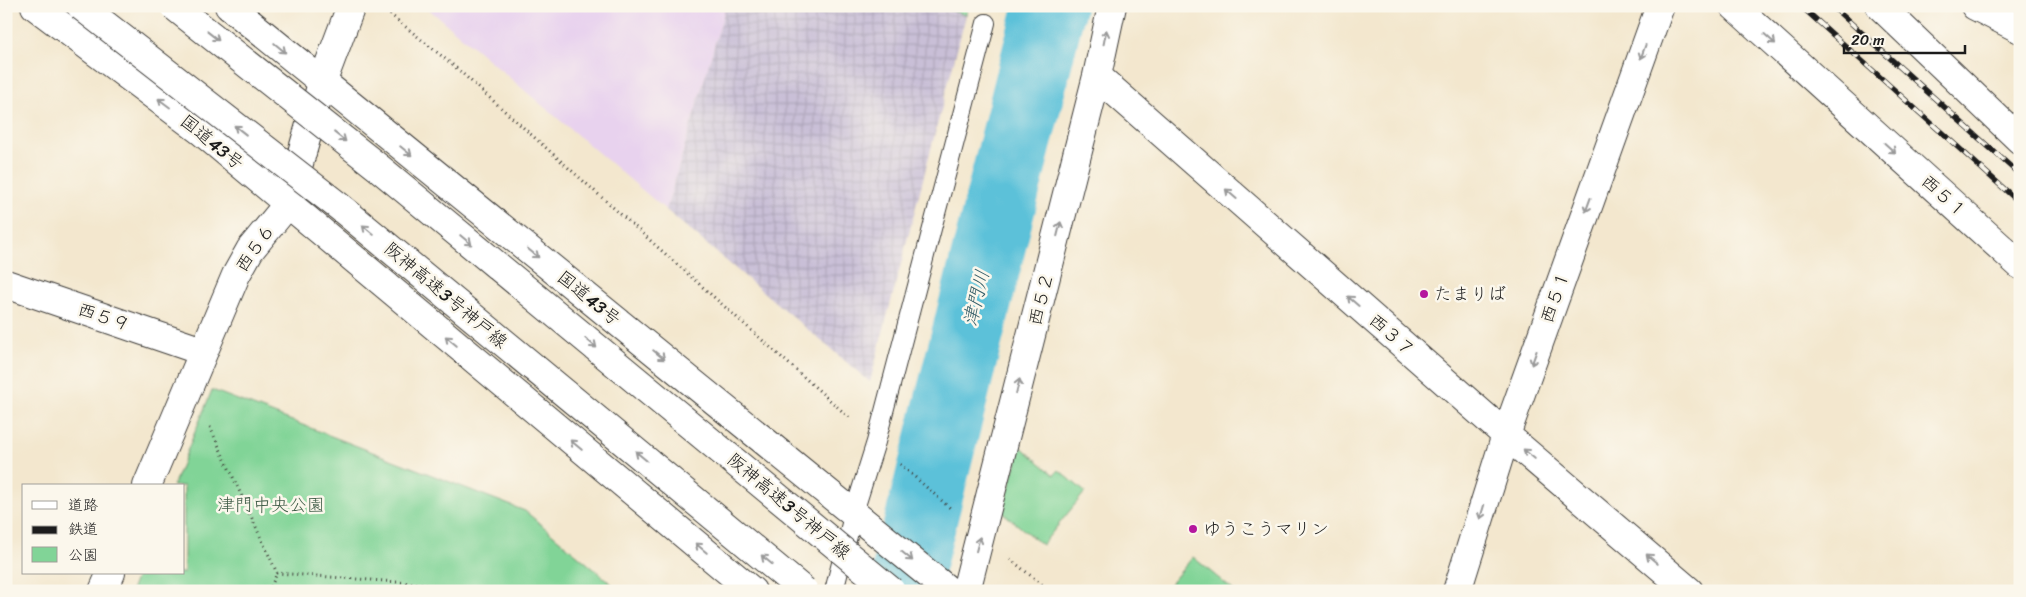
<svg xmlns="http://www.w3.org/2000/svg" width="2026" height="597" font-family="Sriracha,'Klee One',sans-serif">
	<style>
		.built { fill: #e8d2ee }
		.industrial { fill: url(#industrial-grid) }
		.green { fill: #81d497; stroke: #4e785a }
		.lines { fill: none; stroke-linecap: round; stroke-linejoin: round }
		.river { stroke: #5bc1d9; stroke-width: 72 }
		.lane-casing { stroke: #3c3a37; stroke-width: 20 }
		.street-casing { stroke: #3c3a37; stroke-width: 30 }
		.highway-casing { stroke: #3c3a37; stroke-width: 30 }
		.path { stroke: #3c3a37; stroke-width: 3; stroke-dasharray: 1 4; stroke-linecap: butt }
		.lane { stroke: #fff; stroke-width: 18 }
		.street { stroke: #fff; stroke-width: 28 }
		.highway { stroke: #fff; stroke-width: 28 }
		.rail-casing { stroke: #1c1c1c; stroke-width: 5.5 }
		.rail { stroke: #fbf7ec; stroke-width: 4; stroke-dasharray: 11; stroke-linecap: butt }
		.highway-bridge-casing { stroke: #3c3a37; stroke-width: 30; stroke-linecap: butt }
		.highway-bridge { stroke: #fff; stroke-width: 28 }
		.oneway { stroke: #999 }
		.poi-dot { fill: #b5179e; stroke: #fbf7ec; stroke-width: 2 }
		.labels { text-anchor: middle; dominant-baseline: central; stroke-width: 5; stroke-linejoin: round; paint-order: stroke }
		.street-label { font-size: 18px; fill: #1c1c1c; stroke: #fbf7ec }
		.poi-label { font-size: 18px; fill: #1c1c1c; stroke: #fbf7ec; text-anchor: start }
		.park-label { font-size: 18px; fill: #3f5c47; stroke: #fbf7ec }
		.water-label { font-size: 19px; font-style: italic; fill: #355e68; stroke: #fbf7ec }
	</style>
	<defs>
		<pattern id="industrial-grid" width="8" height="8" patternUnits="userSpaceOnUse" patternTransform="scale(1.25)"><rect width="8" height="8" fill="#c9bfd7"/><path d="M0 4h8M4 0v8" fill="none" stroke="#aca4b8"/></pattern>
	</defs>
	<rect width="100%" height="100%" fill="#fbf7ec"/>
	<filter id="ink" filterUnits="userSpaceOnUse"><feTurbulence type="fractalNoise" baseFrequency=".02" numOctaves="2"/><feDisplacementMap in="SourceGraphic" scale="10" xChannelSelector="R" yChannelSelector="G"/><feConvolveMatrix kernelMatrix="1 2 1 2 8 2 1 2 1" color-interpolation-filters="sRGB"/></filter>
	<filter id="wash" filterUnits="userSpaceOnUse"><feTurbulence type="fractalNoise" baseFrequency=".0096" numOctaves="4" result="noise"/><feDisplacementMap in="SourceGraphic" scale="20" xChannelSelector="R" yChannelSelector="G"/><feGaussianBlur stdDeviation="1.12" result="paint"/><feColorMatrix in="noise" values="0 0 0 0 0 0 0 0 0 0 0 0 0 0 0 0 0 1.4 0 .05"/><feComposite in="paint" operator="in"/></filter>
	<g filter="url(#wash)">
		<rect width="100%" height="100%" fill="#f3e7ce"/>
		<!-- built -->
		<path class="built" d="M425,6H726L666,210Z"/>
		<!-- industrial -->
		<path class="industrial" d="M726,6H937L966,15L870,382L666,210Z"/>
		<!-- green -->
		<path class="green" d="M937,6H969L966,15Z
			M212,390L525,511L620,591H131L138,573H184V486H173Z
			M1021,447L1054,475L1059,470L1085,492L1042,545L1002,512Z
			M1193,557L1234,591H1164Z"/>
		<g class="lines">
			<!-- river -->
			<path class="river" d="M903,591L1050,6"/>
		</g>
	</g>
	<g filter="url(#ink)">
		<g class="lines">
			<!-- lane casing -->
			<g class="lane-casing">
				<path id="lane" d="M834,591L854,512L876,442L986,23"/>
			</g>
			<!-- street casing -->
			<g class="street-casing">
				<path id="street" d="M1734,6L2020,265
					M1880,6L2020,140
					M1975,6L2020,29
					M1097,76L1506,435L1689,591
					M6,284L202,351
					M147,486L236,275L250,250L287,205L322,83L351,6
					M103,591L111,573
					M966,591L1097,76L1112,6
					M1457,591L1506,435L1660,6"/>
			</g>
			<!-- highway casing -->
			<g class="highway-casing">
				<path id="highway" d="M35,6L201,131L752,591
					M229,6L949,591"/>
			</g>
			<!-- path -->
			<path class="path" d="M386,11L454,66L851,419
				M210,427L277,573L424,584L439,591
				M900,464L950,508
				M1010,559L1050,591
				M269,591L277,573"/>
			<!-- lane -->
			<use href="#lane" class="lane"/>
			<!-- street -->
			<use href="#street" class="street"/>
			<!-- highway -->
			<use href="#highway" class="highway"/>
			<!-- rail casing -->
			<g class="rail-casing">
				<path id="rail" d="M1801,6L2020,203
					M1832,6L2020,175"/>
			</g>
			<!-- rail -->
			<use href="#rail" class="rail"/>
			<!-- highway-bridge casing -->
			<g class="highway-bridge-casing">
				<path id="highway-bridge" d="M81,6L341,208L804,591
					M174,6L379,168L891,591"/>
			</g>
			<!-- highway-bridge -->
			<use href="#highway-bridge" class="highway-bridge"/>
		</g>
		<!-- one-way arrows -->
		<defs><path id="oneway-shaft" d="M-6 0H5M1.5-3L5.5 0L1.5 3" fill="none" stroke-width="1.6" stroke-linecap="round" stroke-linejoin="round" transform="scale(1.25)"/></defs>
		<g class="oneway">
			<use href="#oneway-shaft" transform="translate(213 36) rotate(38)"/>
			<use href="#oneway-shaft" transform="translate(1105 37) rotate(-79)"/>
			<use href="#oneway-shaft" transform="translate(1770 39) rotate(42)"/>
			<use href="#oneway-shaft" transform="translate(280 48) rotate(40)"/>
			<use href="#oneway-shaft" transform="translate(1643 52) rotate(110)"/>
			<use href="#oneway-shaft" transform="translate(164 103) rotate(-143)"/>
			<use href="#oneway-shaft" transform="translate(240 130) rotate(-142)"/>
			<use href="#oneway-shaft" transform="translate(340 137) rotate(38)"/>
			<use href="#oneway-shaft" transform="translate(1890 148) rotate(42)"/>
			<use href="#oneway-shaft" transform="translate(406 151) rotate(39)"/>
			<use href="#oneway-shaft" transform="translate(1231 194) rotate(-139)"/>
			<use href="#oneway-shaft" transform="translate(1588 205) rotate(110)"/>
			<use href="#oneway-shaft" transform="translate(1059 229) rotate(-76)"/>
			<use href="#oneway-shaft" transform="translate(368 230) rotate(-140)"/>
			<use href="#oneway-shaft" transform="translate(466 240) rotate(40)"/>
			<use href="#oneway-shaft" transform="translate(533 253) rotate(39)"/>
			<use href="#oneway-shaft" transform="translate(1353 301) rotate(-139)"/>
			<use href="#oneway-shaft" transform="translate(451 341) rotate(-140)"/>
			<use href="#oneway-shaft" transform="translate(591 343) rotate(40)"/>
			<use href="#oneway-shaft" transform="translate(659 355) rotate(39)"/>
			<use href="#oneway-shaft" transform="translate(1534 358) rotate(110)"/>
			<use href="#oneway-shaft" transform="translate(1018 386) rotate(-76)"/>
			<use href="#oneway-shaft" transform="translate(576 445) rotate(-140)"/>
			<use href="#oneway-shaft" transform="translate(1529 454) rotate(-140)"/>
			<use href="#oneway-shaft" transform="translate(641 456) rotate(-140)"/>
			<use href="#oneway-shaft" transform="translate(1482 512) rotate(107)"/>
			<use href="#oneway-shaft" transform="translate(978 544) rotate(-75)"/>
			<use href="#oneway-shaft" transform="translate(701 548) rotate(-140)"/>
			<use href="#oneway-shaft" transform="translate(907 556) rotate(40)"/>
			<use href="#oneway-shaft" transform="translate(1652 559) rotate(-140)"/>
			<use href="#oneway-shaft" transform="translate(767 560) rotate(-140)"/>
		</g>
	</g>
	<!-- markers -->
	<g class="poi-dot">
		<circle cx="1424" cy="294" r="5"/>
		<circle cx="1193" cy="529" r="5"/>
	</g>
	<g class="labels">
		<!-- street labels -->
		<g class="street-label">
			<text transform="translate(212 142) rotate(39)">国道43号</text>
			<text transform="translate(1944 196) rotate(42)">西５１</text>
			<text transform="translate(255 248) rotate(-55)">西５６</text>
			<text transform="translate(446 295) rotate(40)">阪神高速3号神戸線</text>
			<text transform="translate(1555 297) rotate(-70)">西５１</text>
			<text transform="translate(589 298) rotate(39)">国道43号</text>
			<text transform="translate(1041 299) rotate(-76)">西５２</text>
			<text transform="translate(104 317) rotate(19)">西５９</text>
			<text transform="translate(1392 335) rotate(41)">西３７</text>
			<text transform="translate(789 506) rotate(40)">阪神高速3号神戸線</text>
		</g>
		<!-- poi labels -->
		<g class="poi-label">
			<text x="1434" y="294">たまりば</text>
			<text x="1203" y="529">ゆうこうマリン</text>
		</g>
		<!-- park labels -->
		<g class="park-label">
			<text x="271" y="505">津門中央公園</text>
		</g>
		<!-- water labels -->
		<g class="water-label">
			<text transform="translate(976 298) rotate(-76)">津門川</text>
		</g>
	</g>
	<!-- margin -->
	<rect width="2026" height="597" fill="none" stroke="#fbf7ec" stroke-width="25"/>
	<!-- legend -->
	<rect x="22" y="484" width="162" height="90" fill="#fbf7ec" stroke="#a29f99"/>
	<rect x="32" y="501" width="25" height="8" fill="#ffffff" stroke="#a29f99"/>
	<text x="68" y="510" font-size="15" fill="#1c1c1c">道路</text>
	<rect x="32" y="526" width="25" height="8" fill="#1c1c1c" stroke="#a29f99"/>
	<text x="68" y="534" font-size="15" fill="#1c1c1c">鉄道</text>
	<rect x="32" y="547" width="25" height="15" fill="#81d497" stroke="#a29f99"/>
	<text x="68" y="560" font-size="15" fill="#1c1c1c">公園</text>
	<!-- scale -->
	<path d="M1844 45v8h121v-8" fill="none" stroke="#1c1c1c" stroke-width="2.5"/>
	<text x="1851" y="45" font-size="15" fill="#1c1c1c" stroke="#fbf7ec" stroke-width="4" paint-order="stroke">20 m</text>
</svg>
